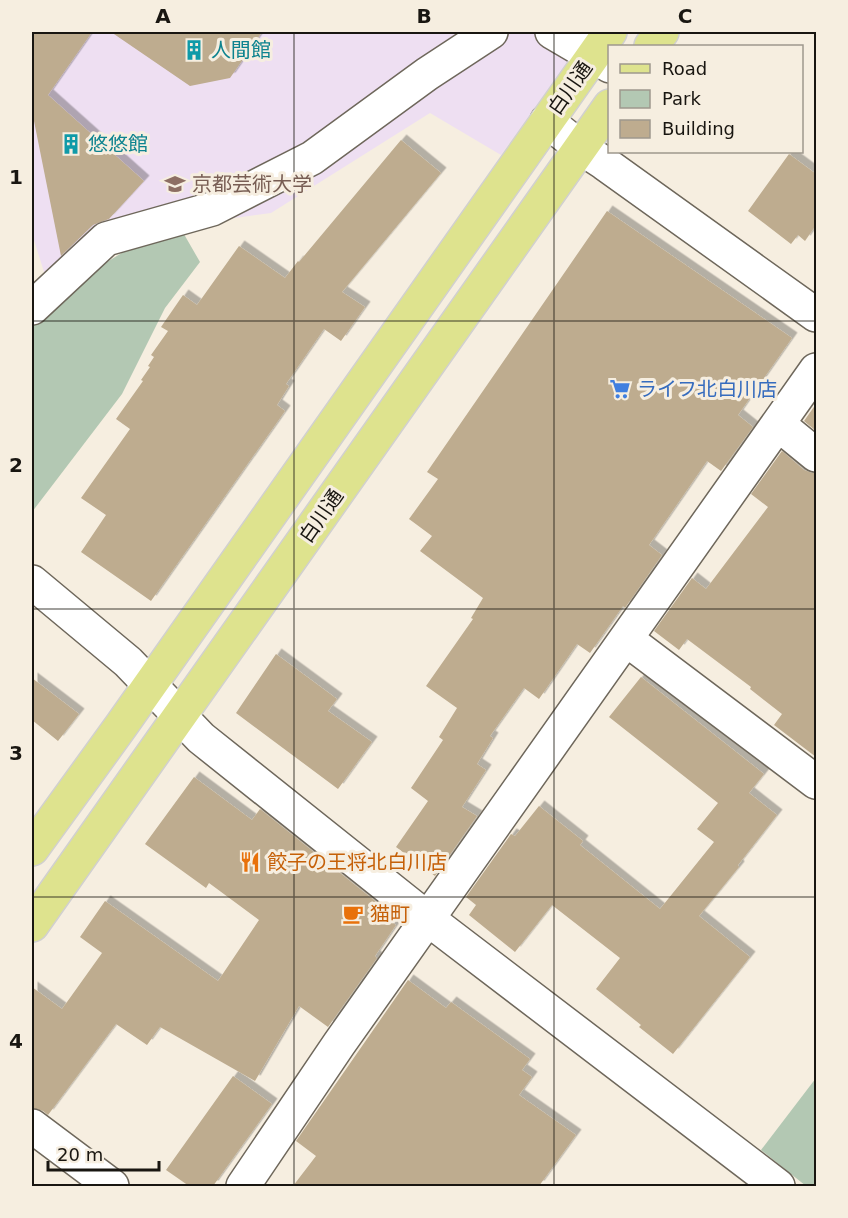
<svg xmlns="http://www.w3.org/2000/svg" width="848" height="1218" font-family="'DejaVu Sans','Noto Sans JP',sans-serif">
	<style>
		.education { fill: #eedff2 }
		.green { fill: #b3c8b3 }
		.building { fill: #beac8f; filter: url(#shadow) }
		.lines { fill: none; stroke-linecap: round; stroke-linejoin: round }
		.minor-casing { stroke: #6e675b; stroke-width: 36 }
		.primary-casing { stroke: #d1d0cf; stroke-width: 36 }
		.minor { stroke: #fff; stroke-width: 33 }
		.primary { stroke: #dee38e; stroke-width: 33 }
		.grid { fill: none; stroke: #191611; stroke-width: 1.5; stroke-opacity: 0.55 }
		.labels { text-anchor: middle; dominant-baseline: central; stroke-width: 6; stroke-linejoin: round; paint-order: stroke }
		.culture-label { font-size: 20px; fill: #0d838f; stroke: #f6eee0; text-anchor: start }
		.street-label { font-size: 20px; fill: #191611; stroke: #f6eee0 }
		.education-label { font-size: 20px; fill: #785e54; stroke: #f6eee0; text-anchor: start }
		.shop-label { font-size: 20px; fill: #366cbe; stroke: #f6eee0; text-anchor: start }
		.food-label { font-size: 20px; fill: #c56008; stroke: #f6eee0; text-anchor: start }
		.neatline { fill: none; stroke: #191611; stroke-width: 2 }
		.grid-label { font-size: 20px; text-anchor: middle; font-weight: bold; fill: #191611 }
	</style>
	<defs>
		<filter id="shadow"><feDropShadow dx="5.5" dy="-5.5" stdDeviation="0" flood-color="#0004"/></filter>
	</defs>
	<rect width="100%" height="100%" fill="#f6eee0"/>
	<!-- education -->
	<path class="education" d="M32,32H589L501,155L430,113L271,213L163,228L108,251L52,297L32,234Z"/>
	<!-- green -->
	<path class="green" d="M181,229L200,262L165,308L122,394L32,512V324L64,293L107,262L151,235Z
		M816,1078V1186H806L761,1150Z"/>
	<!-- building -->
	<path class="building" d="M32,32H92L48,95L144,181L109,219L93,225L61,256L33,116L32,119Z
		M111,32H262L230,78L190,86Z
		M401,140L441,173L342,292L365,307L341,341L324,329L286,384L289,386L277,405L285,411L151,601L81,552L106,515L81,498L130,429L116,419L143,381L141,380L150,367L148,366L154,357L151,355L168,331L161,327L183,295L197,305L239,246L285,278L298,261L299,262Z
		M789,154L816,174V225L805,241L798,235L791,244L748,211Z
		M607,211L792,338L738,415L753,427L721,471L707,461L649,545L662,555L625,608L623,606L590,653L577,644L539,699L524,688L490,736L493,738L477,764L486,770L462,807L477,816L435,876L396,847L428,801L411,788L443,740L439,737L457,708L426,686L473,619L471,618L483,598L420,551L432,536L409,519L438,479L427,472Z
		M816,404V431L804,421Z
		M782,451L804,470L812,473H816V757L774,725L782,714L750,689L751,687L687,639L679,650L654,631L692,578L706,589L768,507L751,494Z
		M276,654L337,699L328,711L372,742L338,789L236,713Z
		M641,677L764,774L749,793L777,815L738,865L739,867L699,916L750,957L673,1054L639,1027L641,1025L596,989L620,958L552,905L515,952L469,915L476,905L466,897L511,834L515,836L539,806L583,841L580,845L660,909L714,842L697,829L718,803L609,717Z
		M32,678L79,714L58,741L32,720Z
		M194,777L252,820L260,809L385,909L381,915L396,925L375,956L377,958L328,1027L299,1006L255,1081L160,1027L147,1045L116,1024L48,1115L43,1111L32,1108V987L62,1009L102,953L80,937L105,901L218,981L259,920L209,883L206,888L145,844Z
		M408,980L446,1008L451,1002L530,1059L522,1070L532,1077L519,1095L576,1135L539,1186H293L316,1156L296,1141Z
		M233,1076L272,1104L213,1186H189L166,1170Z"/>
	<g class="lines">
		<!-- minor casing -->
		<g class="minor-casing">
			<path id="minor" d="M552,32L610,66
				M547,121L581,148L604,163L816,315
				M32,308L106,239L212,209L312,158L427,74L491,32
				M778,424L816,455
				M32,582L128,662L201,738L428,919L778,1186
				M626,639L816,782
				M32,1126L112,1186
				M243,1186L339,1044L816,370"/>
		</g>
		<!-- primary casing -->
		<g class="primary-casing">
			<path id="primary" d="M651,46L662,32
				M32,849L121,726L610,32
				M32,925L610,106"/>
		</g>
		<!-- minor -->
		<use href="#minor" class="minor"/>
		<!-- primary -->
		<use href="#primary" class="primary"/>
	</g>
	<!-- grid -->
	<path class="grid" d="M294,32V1186M554,32V1186M32,321H816M32,609H816M32,897H816"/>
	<!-- icons -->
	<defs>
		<g id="building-bare" transform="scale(1.62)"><path d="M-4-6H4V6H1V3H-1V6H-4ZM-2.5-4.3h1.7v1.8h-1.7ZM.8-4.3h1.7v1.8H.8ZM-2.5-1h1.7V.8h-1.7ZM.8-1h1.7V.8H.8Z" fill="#0f9aa8" stroke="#f6eee0" stroke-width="2.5" paint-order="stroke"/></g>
		<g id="university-bare" transform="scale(1.62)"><path d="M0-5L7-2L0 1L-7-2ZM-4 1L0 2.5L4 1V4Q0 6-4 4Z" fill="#8d6e63" stroke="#f6eee0" stroke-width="2.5" paint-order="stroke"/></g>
		<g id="supermarket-bare" transform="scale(1.62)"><path d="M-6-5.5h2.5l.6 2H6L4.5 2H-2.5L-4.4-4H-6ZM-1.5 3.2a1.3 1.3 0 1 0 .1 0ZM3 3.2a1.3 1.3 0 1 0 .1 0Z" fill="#3f7fe0" stroke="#f6eee0" stroke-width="2.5" paint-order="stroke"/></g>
		<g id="restaurant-bare" transform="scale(1.62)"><path d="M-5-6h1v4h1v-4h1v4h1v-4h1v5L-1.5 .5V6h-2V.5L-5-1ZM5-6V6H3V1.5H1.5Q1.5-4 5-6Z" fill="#e8710a" stroke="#f6eee0" stroke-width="2.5" paint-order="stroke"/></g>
		<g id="cafe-bare" transform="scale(1.62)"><path d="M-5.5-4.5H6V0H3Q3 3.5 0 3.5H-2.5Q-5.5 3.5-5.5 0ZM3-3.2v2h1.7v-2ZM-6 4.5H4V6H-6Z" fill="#e8710a" stroke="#f6eee0" stroke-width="2.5" paint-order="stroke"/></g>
	</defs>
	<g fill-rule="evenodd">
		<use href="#building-bare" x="194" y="50"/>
		<use href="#building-bare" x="71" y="144"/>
		<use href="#university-bare" x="175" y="184"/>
		<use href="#supermarket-bare" x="620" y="389"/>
		<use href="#restaurant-bare" x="250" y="862"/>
		<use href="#cafe-bare" x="353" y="914"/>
	</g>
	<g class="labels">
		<!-- culture labels -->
		<g class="culture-label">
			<text x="211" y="50">人間館</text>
			<text x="88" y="144">悠悠館</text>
		</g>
		<!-- street labels -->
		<g class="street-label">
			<text transform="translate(570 88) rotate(-55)">白川通</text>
			<text transform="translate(321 516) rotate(-55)">白川通</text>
		</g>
		<!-- education labels -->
		<g class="education-label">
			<text x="192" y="184">京都芸術大学</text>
		</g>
		<!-- shop labels -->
		<g class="shop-label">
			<text x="637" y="389">ライフ北白川店</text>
		</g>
		<!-- food labels -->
		<g class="food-label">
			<text x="267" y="862">餃子の王将北白川店</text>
			<text x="370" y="914">猫町</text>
		</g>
	</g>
	<!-- border -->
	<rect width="848" height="1218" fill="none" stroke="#f6eee0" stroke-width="66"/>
	<!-- legend -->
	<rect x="608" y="45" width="195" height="108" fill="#f6eee0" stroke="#9e988d" stroke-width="1.5"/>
	<rect x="620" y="64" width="30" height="9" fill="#dee38e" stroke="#9e988d" stroke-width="1.5"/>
	<text x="662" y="75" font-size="18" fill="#191611">Road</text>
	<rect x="620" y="90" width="30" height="18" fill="#b3c8b3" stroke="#9e988d" stroke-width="1.5"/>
	<text x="662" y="105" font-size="18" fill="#191611">Park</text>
	<rect x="620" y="120" width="30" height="18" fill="#beac8f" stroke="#9e988d" stroke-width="1.5"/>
	<text x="662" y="135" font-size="18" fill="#191611">Building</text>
	<!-- scale -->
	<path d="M48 1161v9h111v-9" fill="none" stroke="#191611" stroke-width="3"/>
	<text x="57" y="1161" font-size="18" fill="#191611" stroke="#f6eee0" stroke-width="4.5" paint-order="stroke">20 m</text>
	<rect x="33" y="33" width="782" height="1152" class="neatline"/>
	<g class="grid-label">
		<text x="163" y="23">A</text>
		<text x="424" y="23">B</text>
		<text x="685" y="23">C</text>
		<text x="16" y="184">1</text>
		<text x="16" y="472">2</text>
		<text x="16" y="760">3</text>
		<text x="16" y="1048">4</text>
	</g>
</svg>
